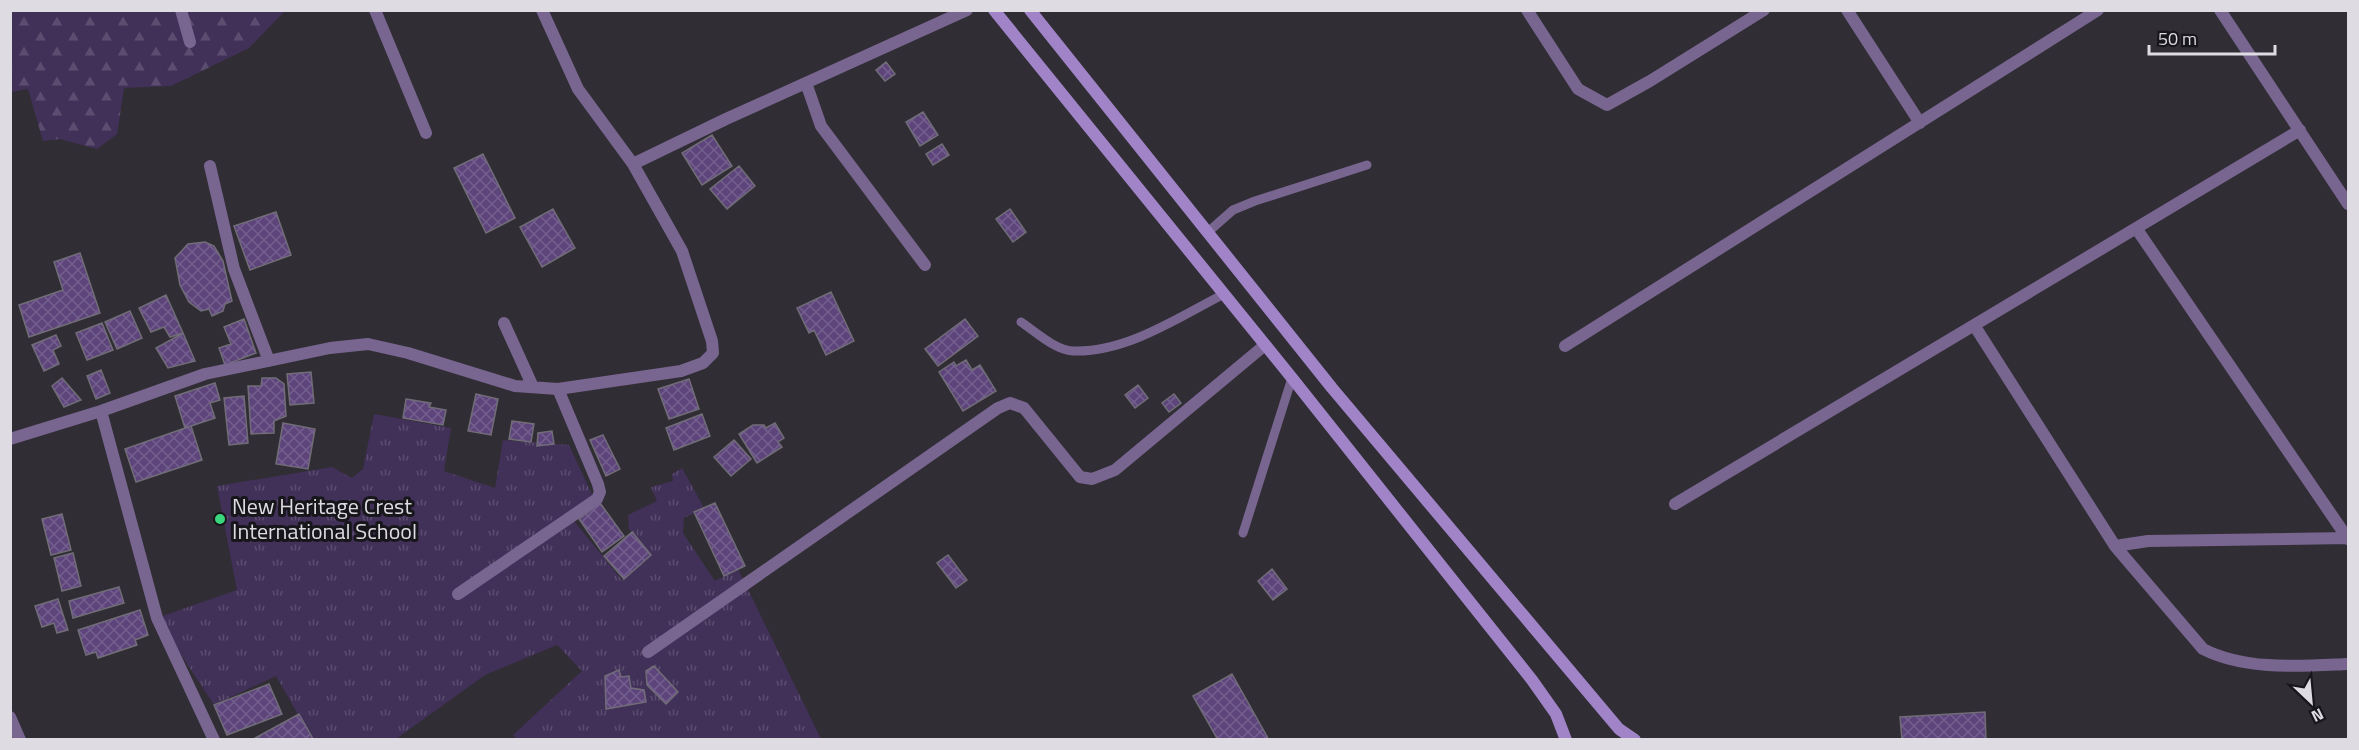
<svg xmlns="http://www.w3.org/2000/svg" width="2359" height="750" font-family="'Titillium Web',sans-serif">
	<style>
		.grass { fill: url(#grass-tufts) }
		.forest { fill: url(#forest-firs) }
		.building { fill: url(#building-cross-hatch); stroke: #716d77; stroke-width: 1.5 }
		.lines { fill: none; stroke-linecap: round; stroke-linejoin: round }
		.lane { stroke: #786690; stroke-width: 9 }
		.street { stroke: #786690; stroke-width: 12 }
		.secondary { stroke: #a184c8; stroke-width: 12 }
		.poi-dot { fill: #3bd77e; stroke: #17161a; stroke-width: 2 }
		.labels { text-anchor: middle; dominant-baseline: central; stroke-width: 6; stroke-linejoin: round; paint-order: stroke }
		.poi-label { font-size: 22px; fill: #dedce2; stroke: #17161a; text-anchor: start }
	</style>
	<defs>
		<pattern id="grass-tufts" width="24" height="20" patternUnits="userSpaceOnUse" patternTransform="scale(1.5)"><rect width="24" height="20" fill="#413058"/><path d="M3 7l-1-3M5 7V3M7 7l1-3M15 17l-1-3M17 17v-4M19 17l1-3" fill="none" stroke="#5c4d70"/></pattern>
		<pattern id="forest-firs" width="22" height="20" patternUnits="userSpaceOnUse" patternTransform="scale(1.5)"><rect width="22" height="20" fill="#413058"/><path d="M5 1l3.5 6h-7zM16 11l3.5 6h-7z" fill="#5c4d70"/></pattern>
		<pattern id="building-cross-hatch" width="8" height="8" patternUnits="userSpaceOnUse" patternTransform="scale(1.5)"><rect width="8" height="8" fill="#5d457c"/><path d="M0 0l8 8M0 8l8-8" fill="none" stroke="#745f8e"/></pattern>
	</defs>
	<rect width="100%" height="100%" fill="#302d35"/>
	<!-- grass -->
	<path class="grass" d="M374,414L451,428L444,471L495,488L503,440L569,445L595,501L574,521L622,580L651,555L629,529L628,515L657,501L651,487L673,481L672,474L682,468L704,508L684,518L683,533L715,581L738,569L821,739H517L513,735L582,671L557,645L485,675L396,739H312L276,676L214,705L157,618L237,590L217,486L332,467L352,478L363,469Z"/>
	<!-- forest -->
	<path class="forest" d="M11,11H285L249,48L171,86L124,88L117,134L97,149L60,139L43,141L28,89L11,92Z"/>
	<!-- building -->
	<path class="building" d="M886,62L895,74L885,81L876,70Z
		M923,112L938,135L920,146L906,122Z
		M712,135L732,166L702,185L682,153Z
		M942,144L949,155L933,165L926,154Z
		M483,154L515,218L486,233L454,168Z
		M739,166L755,186L727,209L710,189Z
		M553,209L575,248L542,267L520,227Z
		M1010,209L1026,232L1013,242L996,219Z
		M276,212L291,255L250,270L234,226Z
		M205,242L214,246L223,261L232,301L225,304L223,311L212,316L209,309L201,311L189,302L180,285L175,258L188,244Z
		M80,253L100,313L29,337L19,305L63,290L54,262Z
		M831,292L854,341L826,355L814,330L809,333L797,308Z
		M166,295L183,333L170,337L164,327L151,332L139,308Z
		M130,311L142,338L117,349L105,322Z
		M244,319L256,353L225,365L219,348L231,344L224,327Z
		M965,319L978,336L938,366L925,349Z
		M102,323L113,350L87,360L76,333Z
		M183,333L195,361L168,368L156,348Z
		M56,335L61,346L53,350L59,364L44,371L32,345Z
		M966,360L972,370L980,365L996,391L963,411L939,372L954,362L956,366Z
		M101,370L110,393L96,399L87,376Z
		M311,372L314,403L290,405L287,374Z
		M62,378L81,400L64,407L52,386Z
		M262,378H276L284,384L286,416L274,421V433L251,434L248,386H261Z
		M689,379L699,409L669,419L658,389Z
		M215,383L220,400L210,403L215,418L185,428L175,396Z
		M1138,385L1148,398L1135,408L1125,395Z
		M476,394L498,399L491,435L468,431Z
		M1174,394L1181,403L1169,412L1162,403Z
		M244,396L248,443L229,445L224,398Z
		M406,399L431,403L429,407L446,410L443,425L403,418Z
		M702,414L710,436L674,450L666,428Z
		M512,421L534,424L531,442L509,439Z
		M283,423L315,429L308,469L276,464Z
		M775,423L784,438L778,442L782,447L757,463L739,434L753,425H764L766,428Z
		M191,426L202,460L136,482L125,449Z
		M552,431L554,444L537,446L538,433Z
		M603,435L620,469L606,476L590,440Z
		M734,440L751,459L731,476L714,457Z
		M600,503L624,536L602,552L579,519Z
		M715,503L745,566L724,576L694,512Z
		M62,514L71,550L51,555L42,519Z
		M632,532L651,555L624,579L604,556Z
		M73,553L81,586L62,591L54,558Z
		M948,555L967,580L956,588L937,563Z
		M1272,569L1287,589L1273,600L1258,581Z
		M119,587L124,603L73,618L69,601Z
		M58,599L68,630L57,633L54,623L42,627L35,606Z
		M140,610L148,635L135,640L137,645L98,658L96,652L86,655L78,630Z
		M654,666L678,692L666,704L647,685L646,671Z
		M619,670L621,677L629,676L631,688L644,690L646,702L606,709L605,676Z
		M1232,674L1269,740H1218L1193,696Z
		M269,684L282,714L227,735L214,705Z
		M1985,712L1986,740H1902L1900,717Z
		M299,714L313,739L256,740L255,738Z"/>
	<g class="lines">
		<!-- lane -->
		<path class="lane" d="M1208,232L1233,210L1255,201L1367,165
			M1021,322C1036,332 1055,350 1073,351C1126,353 1179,317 1224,294
			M1243,533L1292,378"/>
		<!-- street -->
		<path class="street" d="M181,10L190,42
			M375,10L426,133
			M1527,10L1578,89L1607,105L1650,81L1764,10
			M1847,10L1920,123
			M2220,10L2348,204
			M806,83L821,126L925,265
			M633,164L726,119L967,10
			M210,166L234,269L269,361
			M2136,228L2348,539
			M504,323L533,387
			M1974,325L2115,546L2148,541L2348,538
			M1565,346L2098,10
			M101,411L157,618L214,740
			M10,439L101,411L205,374L330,348L368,344L408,353L515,386L558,389L681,371L703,363L713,353L712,341L682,251L633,164L578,89L542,10
			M1675,504L2300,130
			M2115,546L2203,649C2246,671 2302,666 2348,664
			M458,594L597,499L600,492L598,484L558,389
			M648,652L998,408L1010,403L1024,408L1080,477L1092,479L1115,470L1265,345
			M10,717L20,740"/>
		<!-- secondary -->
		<path class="secondary" d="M994,10L1292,378L1532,680L1556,714L1566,740
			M1030,10L1332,388L1619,729L1635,740"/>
	</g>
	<!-- markers -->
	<circle class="poi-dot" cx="220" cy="519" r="6"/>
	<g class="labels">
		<!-- poi labels -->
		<g class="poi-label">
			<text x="232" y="506">New Heritage Crest<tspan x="232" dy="25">International School</tspan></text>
		</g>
	</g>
	<!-- border -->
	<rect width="2359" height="750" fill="none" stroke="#dedce2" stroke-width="24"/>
	<!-- north arrow -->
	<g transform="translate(2311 702) rotate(154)" stroke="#17161a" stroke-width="4.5" paint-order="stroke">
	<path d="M0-4.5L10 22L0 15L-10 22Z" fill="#dedce2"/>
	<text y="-9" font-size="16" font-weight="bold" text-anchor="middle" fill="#dedce2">N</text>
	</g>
	<!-- scale -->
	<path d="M2149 45v9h126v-9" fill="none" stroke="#dedce2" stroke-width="3"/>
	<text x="2158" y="45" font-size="18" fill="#dedce2" stroke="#17161a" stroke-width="4.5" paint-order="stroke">50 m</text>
</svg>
